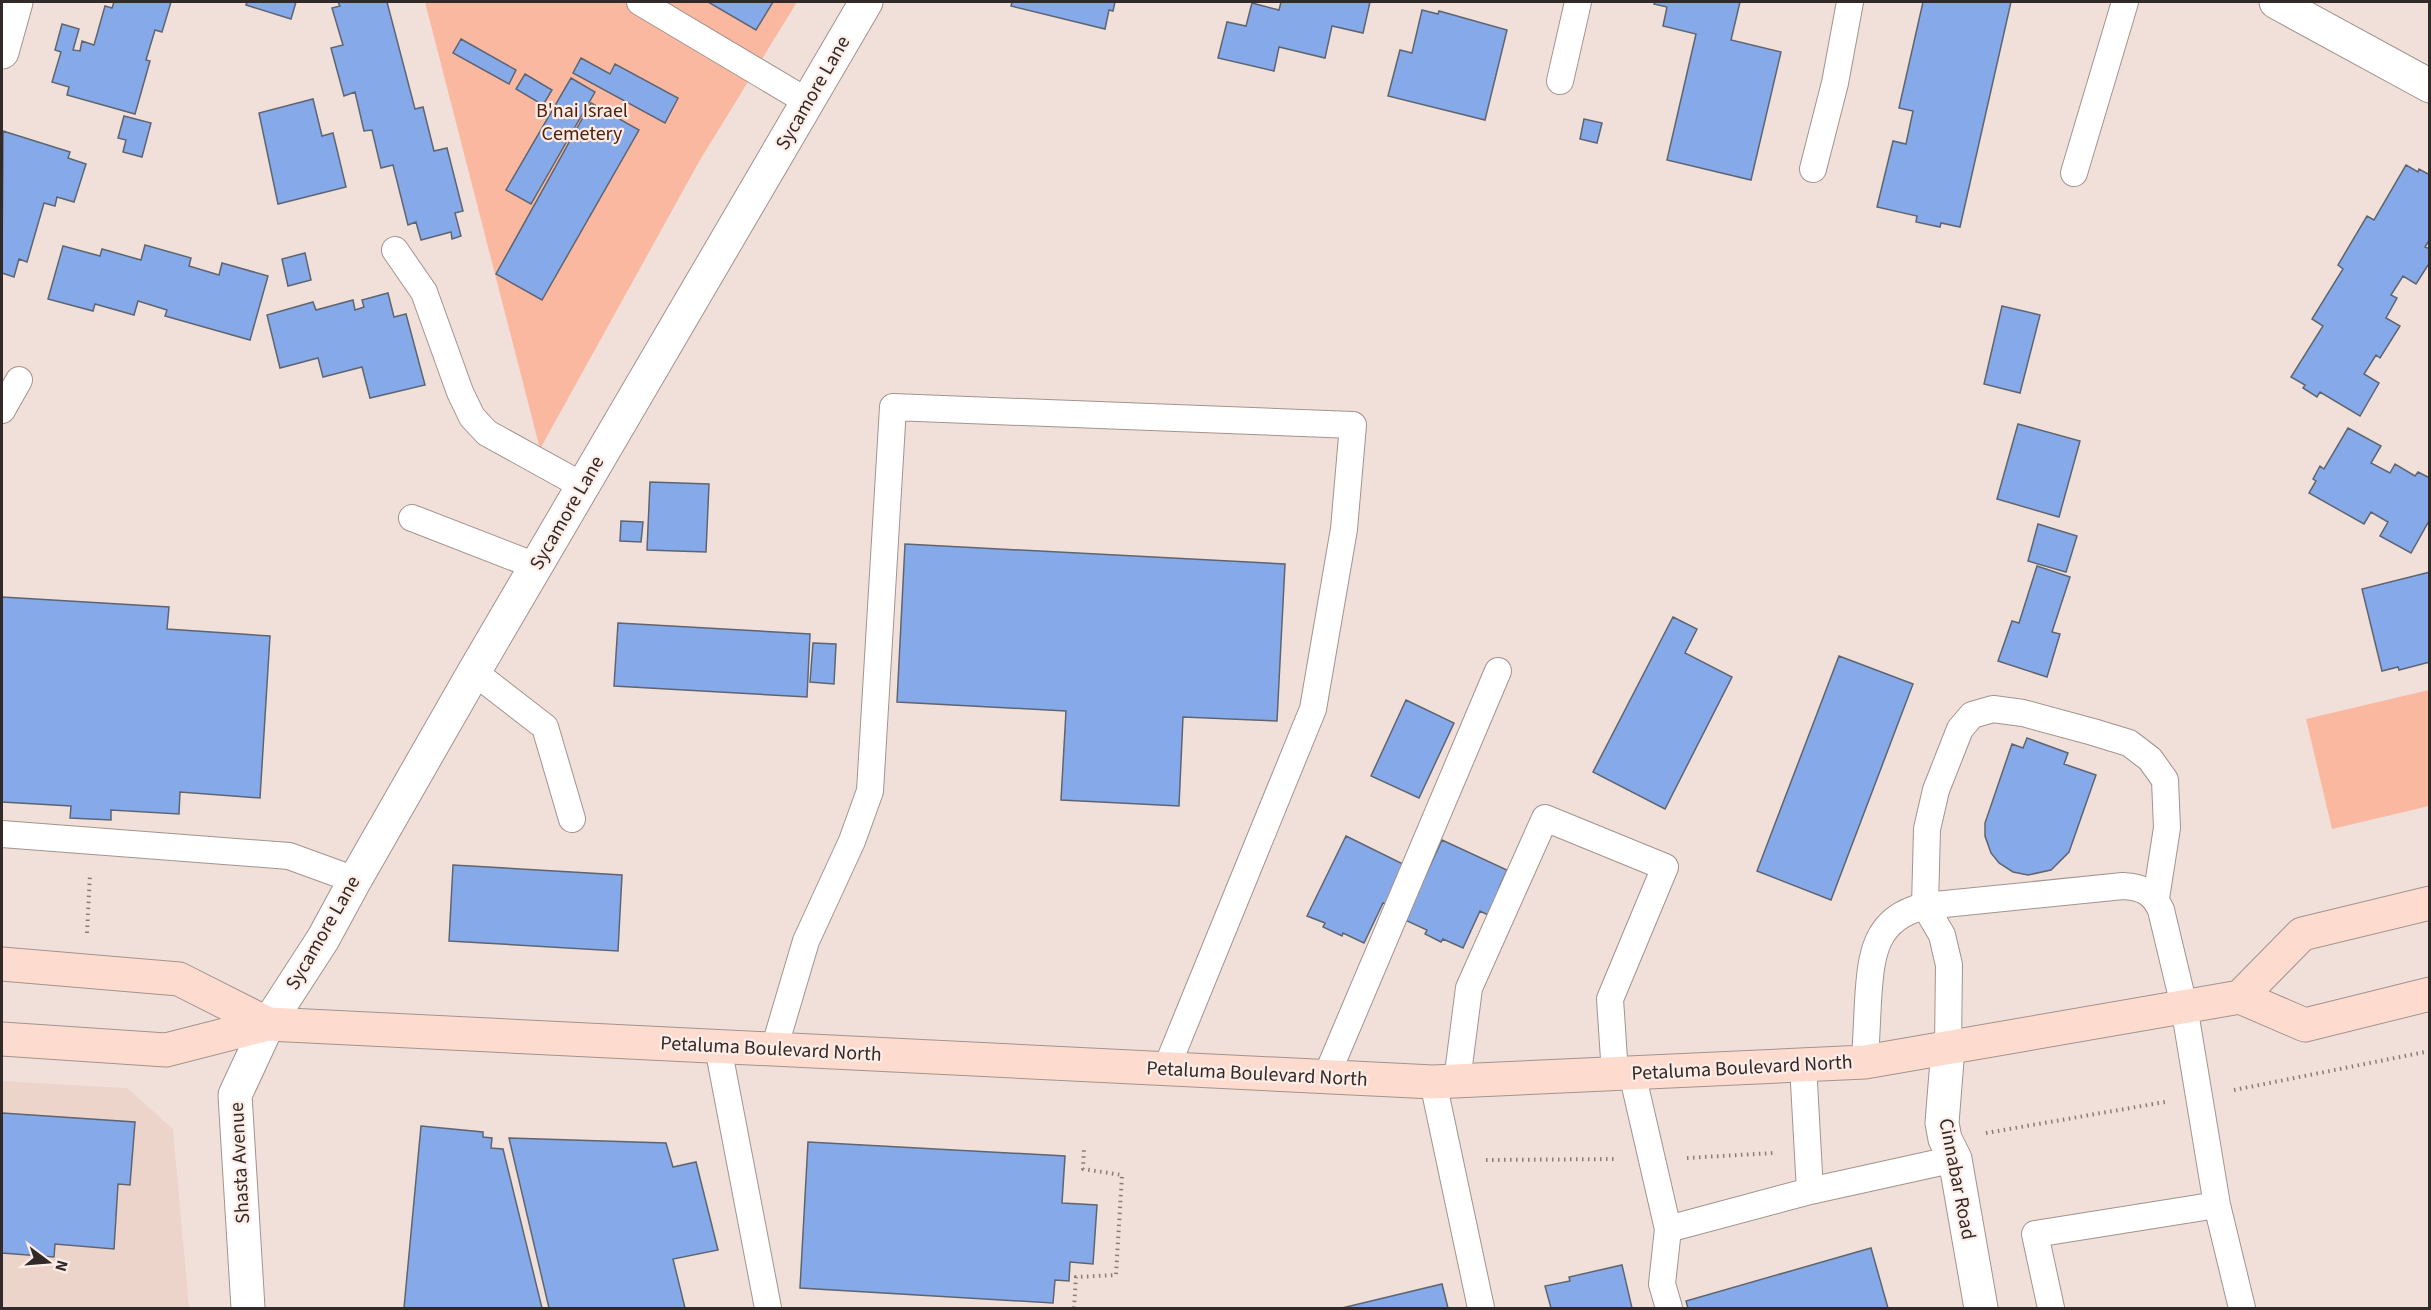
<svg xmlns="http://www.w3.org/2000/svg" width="2431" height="1310" font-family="'Source Sans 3',sans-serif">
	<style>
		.built { fill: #edd4cb }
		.green { fill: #fab8a0 }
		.building { fill: #86aae9; stroke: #5e6571; stroke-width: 1.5 }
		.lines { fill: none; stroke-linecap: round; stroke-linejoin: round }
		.lane-casing { stroke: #a3938d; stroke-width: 28 }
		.street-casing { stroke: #a3938d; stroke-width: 35 }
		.secondary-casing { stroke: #a3938d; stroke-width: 35 }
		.path { stroke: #887c78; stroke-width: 4; stroke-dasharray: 1.5 4.5; stroke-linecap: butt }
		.lane { stroke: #fff; stroke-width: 26 }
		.street { stroke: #fff; stroke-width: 33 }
		.secondary { stroke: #fddccf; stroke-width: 33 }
		.labels { text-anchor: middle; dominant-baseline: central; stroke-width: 4.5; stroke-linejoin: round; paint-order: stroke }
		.street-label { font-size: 20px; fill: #312a28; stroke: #feede7 }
		.park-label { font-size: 20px; fill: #51210d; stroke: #feede7 }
	</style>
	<rect width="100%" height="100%" fill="#f1e0da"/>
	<!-- built -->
	<path class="built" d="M2,1081L127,1088L173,1129L189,1308H2Z"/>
	<!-- green -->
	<path class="green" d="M425,2H797L700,160L540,449Z
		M2429,690V806L2332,829L2306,719Z"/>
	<!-- building -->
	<path class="building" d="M114,2H171L162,32L155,30L146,60L150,61L135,114L67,95L69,87L52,82L61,52L55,50L62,24L79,29L73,50L80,51L82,41L94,45L105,6L112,8Z
		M247,2H296L291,19L246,5Z
		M338,2H387L415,109L423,107L434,151L447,148L463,211L455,213L461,236L452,239L451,232L421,240L416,222L408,225L393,165L381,168L372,130L364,131L355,92L344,96L331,48L343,45L332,8L340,6Z
		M708,2H773L756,30Z
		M1012,2H1115L1113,11L1109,10L1105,29L1011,6Z
		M1281,2H1370L1363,33L1332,26L1325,58L1279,47L1274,71L1218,58L1227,22L1246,26L1252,3L1279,10Z
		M1655,2H1740L1731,40L1781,52L1751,180L1667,160L1696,34L1663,26L1667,7L1654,4Z
		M1923,2H2011L1960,227L1941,223L1940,227L1916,222L1917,216L1877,207L1893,141L1906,144L1913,111L1899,108Z
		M1422,10L1438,14L1439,11L1507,30L1485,120L1388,96L1400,50L1412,53Z
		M461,39L516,70L509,84L453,53Z
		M581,58L610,74L615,64L678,98L665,123L573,73Z
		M525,74L552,90L543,105L516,89Z
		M571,78L595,92L531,204L506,190Z
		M313,99L322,136L333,133L346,187L278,204L259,113Z
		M591,103L639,130L542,300L496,274Z
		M124,116L151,123L142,157L123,152L126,140L118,138Z
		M1584,119L1602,123L1597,143L1580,139Z
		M3,131L70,152L68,158L86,164L74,202L57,197L55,206L44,203L27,262L19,259L14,277L2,273Z
		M2406,165L2418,172L2419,169L2430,175V239L2425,247L2430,249V262L2416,284L2403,276L2391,295L2397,298L2386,318L2400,326L2380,358L2376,355L2364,374L2379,383L2360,416L2320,392L2317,397L2303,388L2305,385L2291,377L2323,326L2312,319L2343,269L2338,265L2367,216L2374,220Z
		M145,245L191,258L189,266L219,275L222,263L268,276L250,340L165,316L167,310L138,301L134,315L95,304L93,311L48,299L63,246L100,256L102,249L141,260Z
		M305,253L311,280L288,286L282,259Z
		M388,293L394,317L406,314L425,385L370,398L362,367L323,377L318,358L280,368L267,315L313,302L316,310L353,300L355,310L364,307L362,300Z
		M2002,306L2040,315L2020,393L1984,384Z
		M2018,424L2080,441L2059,517L1997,499Z
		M2348,428L2381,446L2371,463L2390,473L2395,464L2415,476L2418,472L2430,478V519L2411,553L2380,536L2388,522L2371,512L2364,524L2309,493L2316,481L2313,479L2320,466L2324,469Z
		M650,482L709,484L706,552L647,550Z
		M621,521L643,522L641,542L620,541Z
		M2038,524L2077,536L2066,572L2028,561Z
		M905,544L1285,564L1277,721L1183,717L1179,806L1061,800L1066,711L897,702Z
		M2037,566L2070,577L2052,632L2060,634L2047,677L1998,661L2012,621L2019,623Z
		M2430,572V662L2399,670L2398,667L2382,671L2362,589Z
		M2,597L169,607L167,629L270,636L260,798L180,792L179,814L111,810V820L70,818L71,806L2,802Z
		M1673,617L1697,629L1685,653L1732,677L1665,809L1593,772Z
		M618,623L810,634L807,697L614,686Z
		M813,643L836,644L834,684L810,682Z
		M1839,656L1913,684L1831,900L1757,871Z
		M1406,700L1454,723L1419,798L1371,776Z
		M2027,738L2068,753L2064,764L2096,775L2069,852L2051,870L2028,875L2013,872L1999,863L1991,853L1985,836V823L2012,744L2023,748Z
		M1346,836L1407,866L1388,905L1383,903L1364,943L1343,933L1342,936L1323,927L1325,923L1307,916Z
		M1442,840L1507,870L1499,888L1504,891L1492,917L1480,911L1463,948L1443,939L1441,942L1425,934L1427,930L1405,920Z
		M453,865L622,875L618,951L449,941Z
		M2,1113L135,1122L130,1185L118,1184L114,1249L55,1244L54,1257L2,1253Z
		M421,1126L483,1132V1137L492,1138L491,1148L503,1149L542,1308H404Z
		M509,1138L666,1143L673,1167L696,1162L718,1250L673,1259L685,1308H549Z
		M808,1142L1065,1156L1062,1203L1097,1205L1093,1264L1070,1262L1069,1281L1055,1280L1053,1303L800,1288Z
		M1871,1248L1888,1308H1688L1686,1301Z
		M1622,1265L1632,1308H1551L1545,1286L1570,1281L1569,1277Z
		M1442,1284L1448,1308H1342Z"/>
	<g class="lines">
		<!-- lane casing -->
		<g class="lane-casing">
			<path id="lane" d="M640,2L808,102
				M1560,81L1578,2
				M1813,169L1835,83L1850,2
				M2074,173L2125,2
				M395,250L424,292L460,392L472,417L487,433L583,486
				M2,410L19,380
				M412,518L536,566
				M474,672L545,727L572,819
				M2,834L289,856L355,880
				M718,1047L768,1308
				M1948,1048L1949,965L1942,935L1925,906L2123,886C2142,887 2153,892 2161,910L2184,1006L2217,1205L2242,1308
				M774,1049L806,941L852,841L870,791L893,407L1353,425L1344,529L1313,709L1166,1069
				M1865,1062C1866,1041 1867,1021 1868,1001C1871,955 1874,918 1925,906L1927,829L1936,790L1960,729L1972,715L1993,709L2023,713L2093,732L2129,743L2150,759L2165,780L2167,828L2156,898
				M1803,1065L1810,1191
				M1632,1073L1668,1229L1810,1191L1955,1159
				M1326,1077L1498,671
				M1457,1081L1469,988L1545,818L1665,867L1610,999L1615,1074
				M1433,1082L1481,1308
				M1668,1229L1662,1284L1669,1308
				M2051,1308L2035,1234L2217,1205"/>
		</g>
		<!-- street casing -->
		<g class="street-casing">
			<path id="street" d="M2276,2L2430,86
				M2,52L16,2
				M1948,1048L1942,1123L1945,1139L1955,1159L1981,1308
				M248,1308L235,1095L268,1024L323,939L355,880L474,672L866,2"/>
		</g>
		<!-- secondary casing -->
		<g class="secondary-casing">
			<path id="secondary" d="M2,964L179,979L268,1024
				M2240,997L2302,934L2430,903
				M2,1039L166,1050L268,1024L1433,1082L1865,1062L2240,997L2305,1025L2430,994"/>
		</g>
		<!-- path -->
		<path class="path" d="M87,933L90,874
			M2234,1090L2430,1051
			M1986,1133L2165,1102
			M1687,1158L1773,1153
			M1486,1160L1617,1159
			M1074,1308L1076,1277L1116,1275L1122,1175L1083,1169L1084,1148"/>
		<!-- lane -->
		<use href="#lane" class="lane"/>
		<!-- street -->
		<use href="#street" class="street"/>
		<!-- secondary -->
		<use href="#secondary" class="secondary"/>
	</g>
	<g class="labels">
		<!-- street labels -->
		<g class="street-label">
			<text transform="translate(813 93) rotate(-60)">Sycamore Lane</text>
			<text transform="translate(567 513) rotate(-60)">Sycamore Lane</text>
			<text transform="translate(323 933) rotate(-60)">Sycamore Lane</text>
			<text transform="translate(771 1049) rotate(3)">Petaluma Boulevard North</text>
			<text transform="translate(1742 1068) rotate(-3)">Petaluma Boulevard North</text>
			<text transform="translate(1257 1074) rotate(3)">Petaluma Boulevard North</text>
			<text transform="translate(240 1163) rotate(-93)">Shasta Avenue</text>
			<text transform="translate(1957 1179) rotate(79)">Cinnabar Road</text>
		</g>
		<!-- park labels -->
		<g class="park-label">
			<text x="582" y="111">B'nai Israel<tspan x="582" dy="23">Cemetery</tspan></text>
		</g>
	</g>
	<!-- border -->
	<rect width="2431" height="1310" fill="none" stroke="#312a28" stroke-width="6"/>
	<!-- north arrow -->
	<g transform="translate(48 1262) rotate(106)" stroke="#feede7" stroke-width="4.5" paint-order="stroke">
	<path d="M0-4.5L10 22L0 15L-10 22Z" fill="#312a28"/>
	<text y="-9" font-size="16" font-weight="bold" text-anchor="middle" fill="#312a28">N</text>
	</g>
</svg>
